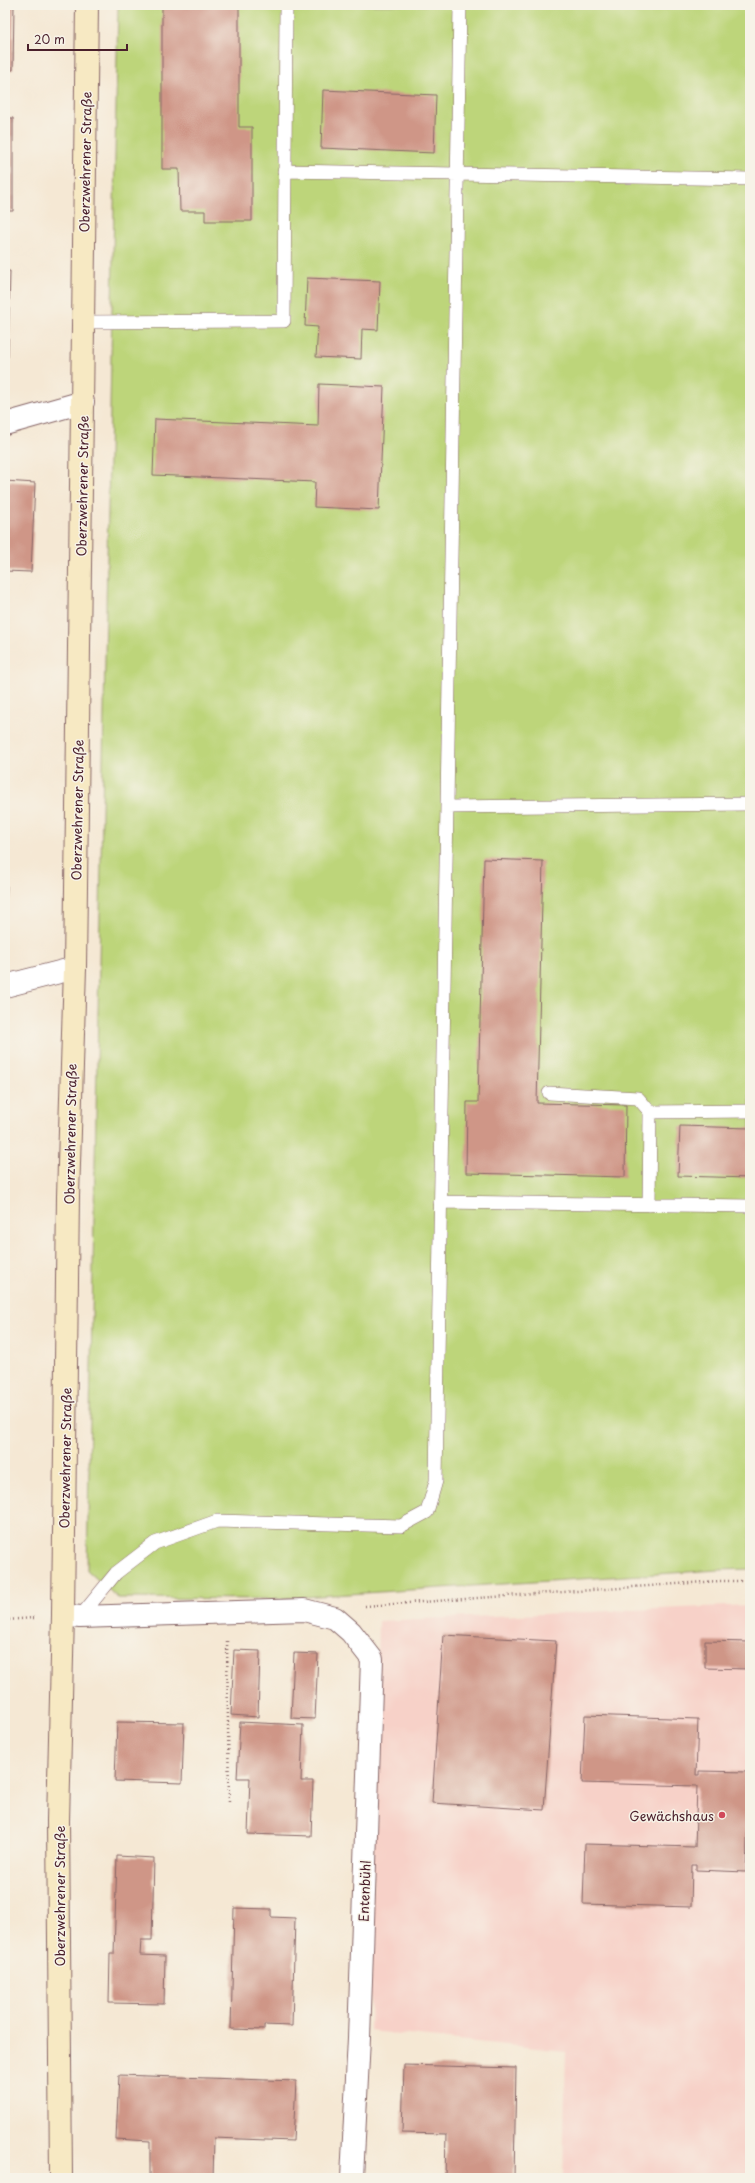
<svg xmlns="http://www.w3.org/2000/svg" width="755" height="2183" font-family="'Playpen Sans',sans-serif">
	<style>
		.built { fill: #f7d1c8 }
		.green { fill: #bdd57a; stroke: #847a52 }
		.building { fill: #cf9687 }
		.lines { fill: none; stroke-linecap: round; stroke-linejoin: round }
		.service-casing { stroke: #866566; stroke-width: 14 }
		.minor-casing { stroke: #866566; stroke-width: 24 }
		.secondary-casing { stroke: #866566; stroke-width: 24 }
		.path { stroke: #866566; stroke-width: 2.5; stroke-dasharray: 1 3; stroke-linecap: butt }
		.service { stroke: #fff; stroke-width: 13 }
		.minor { stroke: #fff; stroke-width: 22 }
		.secondary { stroke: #f7e9c3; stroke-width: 22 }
		.poi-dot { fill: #d1495b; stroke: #f7f3e8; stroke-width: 1.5 }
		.labels { text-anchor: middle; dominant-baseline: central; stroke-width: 3; stroke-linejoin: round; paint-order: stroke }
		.street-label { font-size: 13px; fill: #4a1f2b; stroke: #f7f3e8 }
		.poi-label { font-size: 13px; fill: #4a1f2b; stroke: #f7f3e8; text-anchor: end }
	</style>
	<rect width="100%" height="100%" fill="#f7f3e8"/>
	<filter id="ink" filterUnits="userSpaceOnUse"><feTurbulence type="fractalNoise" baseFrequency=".025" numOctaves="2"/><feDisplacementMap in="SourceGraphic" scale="8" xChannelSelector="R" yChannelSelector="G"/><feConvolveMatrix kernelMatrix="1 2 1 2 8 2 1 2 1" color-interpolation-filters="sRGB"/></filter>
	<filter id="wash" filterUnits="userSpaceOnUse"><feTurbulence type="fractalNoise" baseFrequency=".012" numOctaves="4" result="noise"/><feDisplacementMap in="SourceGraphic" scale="16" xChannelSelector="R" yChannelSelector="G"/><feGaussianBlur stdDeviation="0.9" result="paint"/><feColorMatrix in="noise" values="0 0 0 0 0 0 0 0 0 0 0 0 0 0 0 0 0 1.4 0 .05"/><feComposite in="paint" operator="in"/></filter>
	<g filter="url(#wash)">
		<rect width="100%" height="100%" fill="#f5e8d4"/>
		<!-- built -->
		<path class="built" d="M750,1605V2178H563L566,2051L370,2031L378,1621Z"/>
		<!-- green -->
		<path class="green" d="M118,5H750V1569L718,1570L272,1599L118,1598L87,1570Z"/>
		<g id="blocks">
			<!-- building -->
			<path class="building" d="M5,5H14L13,70H5Z
				M162,5H239V127H252V221H205V211H180L179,169H162Z
				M323,90L436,95L434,153L321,148Z
				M5,118H13V211H5Z
				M5,271H10L8,357H5Z
				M307,278L380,281L378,330L362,329L361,359L316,357L318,327L305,326Z
				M319,384L384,387L379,510L314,507L315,482L153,475L155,419L318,426Z
				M5,481L35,483L31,572L5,571Z
				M484,859L543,861L537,1103L626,1105L625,1177L466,1173L467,1102H478Z
				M5,885L7,886L6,910H5Z
				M680,1126L750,1128V1178L678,1176Z
				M443,1635L556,1641L544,1810L432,1803Z
				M705,1641L750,1642V1669L705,1668Z
				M234,1650L260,1651L258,1717L231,1715Z
				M294,1653L318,1654L315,1719L291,1718Z
				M585,1715L698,1719L696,1775H699V1771L749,1772L746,1872L696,1870V1865H692L691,1907L583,1904L585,1844L695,1847L697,1786L582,1783Z
				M117,1722L184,1723L182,1783L115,1781Z
				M240,1722L303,1725L301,1781H313L311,1836L248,1834L250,1778H237Z
				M117,1856L154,1858L152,1940H141L140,1955L165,1956L164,2004L109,2003L110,1954H114Z
				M234,1908L271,1909V1917L295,1918L292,2026L264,2025V2030L231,2029Z
				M404,2065L516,2068L514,2178H445L446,2134L402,2133Z
				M119,2075L296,2081L293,2141L214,2138L213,2178H150V2141L116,2139Z"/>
		</g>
	</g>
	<g filter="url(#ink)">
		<use href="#blocks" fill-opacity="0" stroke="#866566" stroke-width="1"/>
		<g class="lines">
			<!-- service casing -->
			<g class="service-casing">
				<path id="service" d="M284,171L750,179
					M84,322L284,321L286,5
					M447,807L750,804
					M549,1093L638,1098L650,1112L750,1111
					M440,1202L750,1206
					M649,1205L650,1112
					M80,1617L116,1573L155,1543L217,1521L401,1526L427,1512L436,1481L460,5"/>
			</g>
			<!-- minor casing -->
			<g class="minor-casing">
				<path id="minor" d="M5,424L83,402
					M5,986L75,968
					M63,1615L80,1617L304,1610L335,1618L351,1632L372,1659L359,2038L352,2178"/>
			</g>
			<!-- secondary casing -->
			<g class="secondary-casing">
				<path id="secondary" d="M61,2178L58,1821L63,1615L68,1196L75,968L87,5"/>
			</g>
			<!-- path -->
			<path class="path" d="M365,1606L719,1581H750
				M5,1620L34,1618
				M227,1641L229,1805"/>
			<!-- service -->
			<use href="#service" class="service"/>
			<!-- minor -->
			<use href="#minor" class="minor"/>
			<!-- secondary -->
			<use href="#secondary" class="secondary"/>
		</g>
	</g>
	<!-- markers -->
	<circle class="poi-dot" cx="722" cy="1815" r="4"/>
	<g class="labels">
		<!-- street labels -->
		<g class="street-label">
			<text transform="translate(85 162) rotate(-89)">Oberzwehrener Straße</text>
			<text transform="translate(82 486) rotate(-89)">Oberzwehrener Straße</text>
			<text transform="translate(77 810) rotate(-89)">Oberzwehrener Straße</text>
			<text transform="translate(70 1134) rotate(-89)">Oberzwehrener Straße</text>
			<text transform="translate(65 1458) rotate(-89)">Oberzwehrener Straße</text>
			<text transform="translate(364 1891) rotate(-88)">Entenbühl</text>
			<text transform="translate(59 1896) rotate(-90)">Oberzwehrener Straße</text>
		</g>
		<!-- poi labels -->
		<g class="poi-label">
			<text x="714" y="1815">Gewächshaus</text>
		</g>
	</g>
	<!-- margin -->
	<rect width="755" height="2183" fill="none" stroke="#f7f3e8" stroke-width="20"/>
	<!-- scale -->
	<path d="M28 44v6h99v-6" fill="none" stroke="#4a1f2b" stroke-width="2"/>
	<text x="34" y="44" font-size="12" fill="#4a1f2b" stroke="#f7f3e8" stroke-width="3" paint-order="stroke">20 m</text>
</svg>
